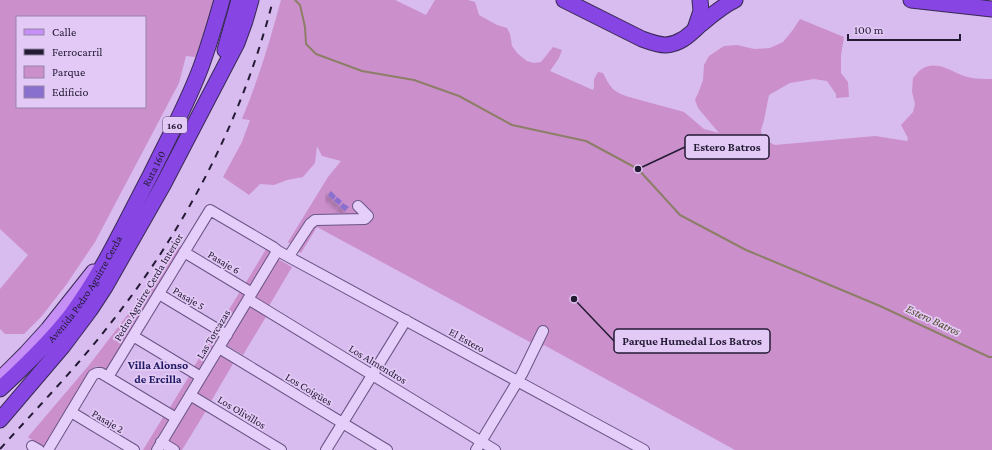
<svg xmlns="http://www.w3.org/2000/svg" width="992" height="450" font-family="'Crimson Pro',serif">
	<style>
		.green { fill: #cb8fcc; fill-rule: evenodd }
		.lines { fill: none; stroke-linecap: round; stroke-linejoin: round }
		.stream { stroke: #8c7e67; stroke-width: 2 }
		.building { fill: #896fce; filter: url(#shadow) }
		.minor-casing { stroke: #685486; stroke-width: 12 }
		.major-casing { stroke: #372953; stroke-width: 15 }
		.highway-casing { stroke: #372953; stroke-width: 17 }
		.minor { stroke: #e6cefa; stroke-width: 10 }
		.major { stroke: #c68ff5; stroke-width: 13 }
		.highway { stroke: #8746e3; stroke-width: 15 }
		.rail { stroke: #231a34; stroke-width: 2; stroke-dasharray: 7 7; stroke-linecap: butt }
		.labels { text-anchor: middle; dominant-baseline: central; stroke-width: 3.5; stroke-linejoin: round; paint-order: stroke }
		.shield { fill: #e3caf6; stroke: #5d4f6e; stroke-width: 1 }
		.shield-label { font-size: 10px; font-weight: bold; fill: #231a34 }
		.street-label { font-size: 11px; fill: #231a34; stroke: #e3caf6 }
		.water-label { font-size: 12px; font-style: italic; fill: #554b29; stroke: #e3caf6 }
		.neighbourhood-label { font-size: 12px; font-weight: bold; fill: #1d1862; stroke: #e3caf6 }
		.leader { fill: none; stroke: #231a34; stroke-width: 1.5 }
		.callout-dot { fill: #231a34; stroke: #e3caf6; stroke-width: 1.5 }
		.callout { fill: #e3caf6; stroke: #231a34; stroke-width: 1.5 }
		.callout-label { font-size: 12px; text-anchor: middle; font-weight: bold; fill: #231a34 }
	</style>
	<defs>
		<filter id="shadow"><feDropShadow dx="-3.5" dy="3.5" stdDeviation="2" flood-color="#0004"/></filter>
	</defs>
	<rect width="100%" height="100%" fill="#d8bbef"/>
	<!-- green -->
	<path class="green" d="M0,0H215L209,21L195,57L186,56L179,83L95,242L66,285L41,317L24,334H5L0,329V289L28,255L0,229ZM17,17H145V107H17Z
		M281,0H395L426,15L435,0H468L475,2L479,15L497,25L507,28L510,34L512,46L518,54L527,61L534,63L541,62L553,47L562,50L559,58L550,71L593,90L594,87V79L598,72L603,73C610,87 613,92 629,97L684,112L704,129L719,133L698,108L695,100L699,91L703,80L704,65L709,56L724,46L737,45L754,49L770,48L783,42L792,31L800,19L844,37L841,55V73L848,82L849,97L836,98V94L827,81L814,79L790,83L769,95L764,120L761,130L762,137L765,140L775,145L875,136L907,141L908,138L901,125L913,112L915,104L912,92L913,78C916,75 918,71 922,69C936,60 950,71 964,76C973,79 982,79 992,79V450H735L544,345L541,348L317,227L301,253L288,242L328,177L341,161L322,156L317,146L315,163L303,177L287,180L274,185L260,184L249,195L223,177L242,142L250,120L242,119C258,80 270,41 281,0Z
		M180,246L183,248L107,372L96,366L45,449L28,437L90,364Z
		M268,246L273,249L250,287L245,284Z
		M278,259L292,267L269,306L255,297Z
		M241,290L246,292L225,327L220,324Z
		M251,305L267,315L243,355L226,345Z
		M216,332L221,335L199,371L193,368Z
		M221,355L234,362L210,403L196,394Z
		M191,373L196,376L174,412L169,409Z
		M193,400L207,409L182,450H179L167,443Z
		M165,414L170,417L151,450H143Z"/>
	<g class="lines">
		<!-- stream -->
		<path class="stream" d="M295,0L300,5L305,27L306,44L316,54L362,71L414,80L459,96L512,125L586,141L638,169L680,215L746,250L880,306L989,357H992"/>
	</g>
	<!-- building -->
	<path class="building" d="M331,191L336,196L333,200L328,195Z
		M337,197L342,201L339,205L334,201Z
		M343,203L349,207L345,211L340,207Z"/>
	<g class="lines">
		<!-- minor casing -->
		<g class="minor-casing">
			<path id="minor" d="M184,252L252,293
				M289,256L310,224L315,220L365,219L368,216L358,206
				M159,294L227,335
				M248,299L495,450
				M133,336L201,377
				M219,348L387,450
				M108,377L210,210L273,247L278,251L644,450
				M190,395L281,450
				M71,412L134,450
				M161,442L174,450
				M32,446L39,450
				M48,450L93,375L97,373H101L176,418
				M157,450L276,253L278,251
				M326,450L406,320
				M476,450L522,374L543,331"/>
		</g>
		<!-- major casing -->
		<g class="major-casing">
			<path id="major" d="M0,378L26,352L47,329L93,271"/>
		</g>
		<!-- highway casing -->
		<g class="highway-casing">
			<g id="highway">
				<path d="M564,0L642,39C650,42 658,45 666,45C681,44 690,34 700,25C711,16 722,6 735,0"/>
				<path d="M911,0L992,9"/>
				<path d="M695,29L701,11L700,0"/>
				<path d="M225,50L239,0"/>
				<path id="s1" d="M0,389C25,366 50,342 71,315C103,272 125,223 150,176C167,141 185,108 199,72C208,49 215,24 222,0"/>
				<path d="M0,420L63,346L90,310L105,287L163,185L237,43L245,21L251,0"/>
			</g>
		</g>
		<!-- minor -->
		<use href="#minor" class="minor"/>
		<!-- major -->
		<use href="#major" class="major"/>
		<!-- highway -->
		<use href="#highway" class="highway"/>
		<!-- rail -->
		<path class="rail" d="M0,449C37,408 76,368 110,324C186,228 243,118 273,0"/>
	</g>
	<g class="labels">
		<!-- shield labels -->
		<rect class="shield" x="163" y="117" width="24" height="16" rx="3"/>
		<g class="shield-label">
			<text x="175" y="125">160</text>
		</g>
		<!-- street labels -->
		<g class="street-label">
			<text stroke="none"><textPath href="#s1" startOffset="271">Ruta 160</textPath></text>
			<text transform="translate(224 262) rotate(31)">Pasaje 6</text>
			<text transform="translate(148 287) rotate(-59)">Pedro Aguirre Cerda Interior</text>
			<text transform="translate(189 298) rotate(31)">Pasaje 5</text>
			<text stroke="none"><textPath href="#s1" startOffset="132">Avenida Pedro Aguirre Cerda</textPath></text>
			<text transform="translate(213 334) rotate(-59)">Las Torcazas</text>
			<text transform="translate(467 340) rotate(29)">El Estero</text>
			<text transform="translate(378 364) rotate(31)">Los Almendros</text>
			<text transform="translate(309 389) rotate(31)">Los Coigües</text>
			<text transform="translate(242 412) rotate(31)">Los Olivillos</text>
			<text transform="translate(108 421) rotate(31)">Pasaje 2</text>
		</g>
		<!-- water labels -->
		<g class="water-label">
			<text transform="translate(933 320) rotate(25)">Estero Batros</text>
		</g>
		<!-- neighbourhood labels -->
		<g class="neighbourhood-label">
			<text x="158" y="365">Villa Alonso<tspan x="158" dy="14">de Ercilla</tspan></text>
		</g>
	</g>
	<!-- callouts -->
	<path class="leader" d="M638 169L685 147M574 299L614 341"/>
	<g class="callout-dot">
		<circle cx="638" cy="169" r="4"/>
		<circle cx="574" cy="299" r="4"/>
	</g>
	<g class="callout">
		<rect x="685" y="135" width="84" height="24" rx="4"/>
		<rect x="614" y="329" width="156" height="24" rx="4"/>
	</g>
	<g class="callout-label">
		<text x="727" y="151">Estero Batros</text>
		<text x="692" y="345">Parque Humedal Los Batros</text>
	</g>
	<!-- legend -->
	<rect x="16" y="16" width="130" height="92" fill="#e3caf6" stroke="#9684a8"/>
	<rect x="24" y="29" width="20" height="6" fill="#c68ff5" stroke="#9684a8"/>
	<text x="52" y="36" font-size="12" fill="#231a34">Calle</text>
	<rect x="24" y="49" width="20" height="6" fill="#231a34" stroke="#9684a8"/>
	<text x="52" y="56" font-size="12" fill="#231a34">Ferrocarril</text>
	<rect x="24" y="66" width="20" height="12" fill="#cb8fcc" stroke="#9684a8"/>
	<text x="52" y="76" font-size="12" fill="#231a34">Parque</text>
	<rect x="24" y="86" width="20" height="12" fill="#896fce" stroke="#9684a8"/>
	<text x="52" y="96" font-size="12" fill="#231a34">Edificio</text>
	<!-- scale -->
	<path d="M848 34v6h112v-6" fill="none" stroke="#231a34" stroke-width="2"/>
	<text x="854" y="34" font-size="12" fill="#231a34" stroke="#e3caf6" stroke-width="3" paint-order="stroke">100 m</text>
</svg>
